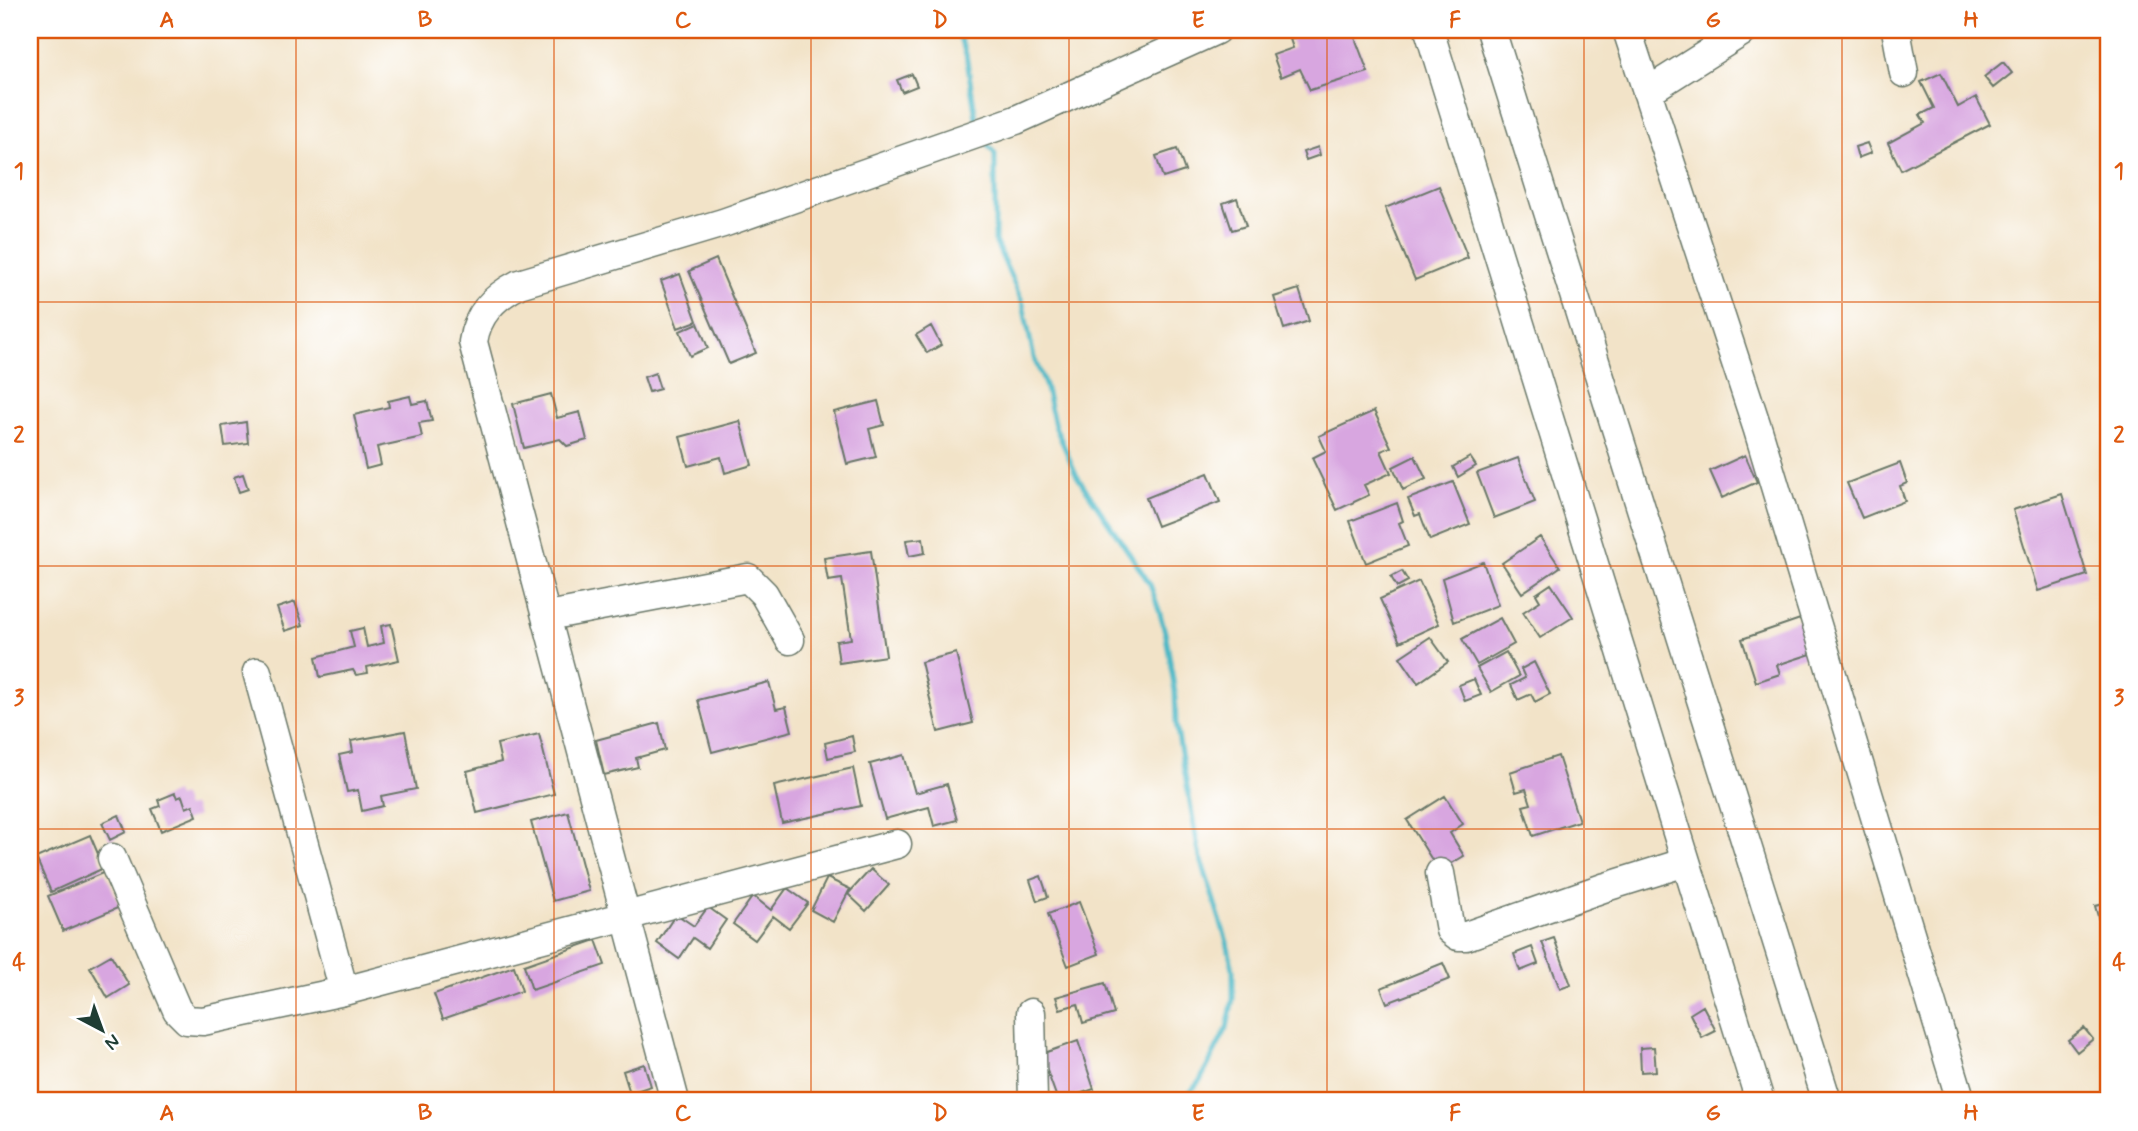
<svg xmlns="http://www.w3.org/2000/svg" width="2138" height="1131" font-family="Mynerve,sans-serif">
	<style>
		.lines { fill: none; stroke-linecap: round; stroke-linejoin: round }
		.stream { stroke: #4bb8c6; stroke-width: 5 }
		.building { fill: #d8a6e0 }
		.minor-casing { stroke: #697768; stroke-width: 31 }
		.minor { stroke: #fff; stroke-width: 28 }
		.grid { fill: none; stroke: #de580e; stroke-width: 2; stroke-opacity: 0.55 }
		.neatline { fill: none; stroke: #de580e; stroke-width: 2.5 }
		.grid-label { font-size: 23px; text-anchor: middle; font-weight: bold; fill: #de580e }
	</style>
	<rect width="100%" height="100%" fill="#fff"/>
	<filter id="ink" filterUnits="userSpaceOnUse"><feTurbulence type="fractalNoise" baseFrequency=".0143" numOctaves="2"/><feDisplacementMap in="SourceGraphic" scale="14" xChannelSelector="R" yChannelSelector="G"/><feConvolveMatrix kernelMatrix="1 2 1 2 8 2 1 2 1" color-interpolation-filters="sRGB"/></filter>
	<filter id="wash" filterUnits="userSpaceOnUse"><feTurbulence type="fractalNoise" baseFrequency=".00686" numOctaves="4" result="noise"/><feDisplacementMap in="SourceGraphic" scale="28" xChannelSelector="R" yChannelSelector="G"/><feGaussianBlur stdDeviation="1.57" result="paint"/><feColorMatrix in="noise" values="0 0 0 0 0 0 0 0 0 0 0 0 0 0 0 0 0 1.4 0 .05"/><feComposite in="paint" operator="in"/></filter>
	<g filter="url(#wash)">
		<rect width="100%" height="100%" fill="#f2e3c8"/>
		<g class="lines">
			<!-- stream -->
			<path class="stream" d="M957,30L966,54L977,125
				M986,143L995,154V241L1023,304L1034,358L1045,385L1055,426L1077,476L1150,584L1159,610L1166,636L1175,692L1176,724L1199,853L1227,942L1233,970V999L1227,1028L1201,1079L1183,1101"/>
		</g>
		<g id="blocks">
			<!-- building -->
			<path class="building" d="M1307,30H1352L1368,72L1310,90L1300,69L1281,77L1273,55L1293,48L1290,39L1307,33Z
				M2003,62L2012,73L1993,88L1984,77Z
				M1941,73L1958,107L1976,97L1990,124L1901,170L1888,143L1925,123L1920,115L1934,108L1921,82Z
				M912,74L917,86L902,92L897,80Z
				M1867,143L1871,153L1858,158L1855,147Z
				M1318,147L1320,155L1306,160L1303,152Z
				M1177,149L1185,171L1163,178L1156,156Z
				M1439,186L1468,258L1415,280L1385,208Z
				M1237,198L1246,226L1232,230L1223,203Z
				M716,259L756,353L729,364L689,271Z
				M680,274L697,321L678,328L661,281Z
				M1299,289L1309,321L1284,329L1274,297Z
				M698,323L708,348L690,356L680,331Z
				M931,326L941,345L927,353L916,335Z
				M655,373L660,389L649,392L644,377Z
				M551,394L557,418L580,412L587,440L567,446L560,439L524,448L513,404Z
				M410,396L412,404L427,401L432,421L419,423L422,437L377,447L381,465L366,469L354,415L389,407L388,401Z
				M878,401L884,425L869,429L876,457L847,464L834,412Z
				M1374,411L1391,447L1381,451L1391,473L1364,485L1369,495L1337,510L1312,458L1326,451L1319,436Z
				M740,421L752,465L725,473L721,457L688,466L680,437Z
				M246,422L248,443L225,446L222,426Z
				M1745,455L1757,482L1722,498L1710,471Z
				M1415,456L1426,479L1403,490L1393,467Z
				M1470,457L1476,466L1458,477L1453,467Z
				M1518,458L1535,502L1494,518L1477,473Z
				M1900,463L1907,483L1900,486L1905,501L1862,518L1847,483Z
				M1208,473L1220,502L1157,526L1146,498Z
				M243,474L248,489L239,492L234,477Z
				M1453,482L1470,524L1430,540L1420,514L1415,516L1408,499Z
				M2062,494L2087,575L2038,591L2013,510Z
				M1397,503L1403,521L1399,523L1408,546L1366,563L1350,521Z
				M1540,537L1560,567L1522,593L1502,563Z
				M923,538L925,553L909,556L906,540Z
				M871,551L886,656L839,663L836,641L851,639L842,579L828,581L824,558Z
				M1483,562L1498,605L1454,622L1442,578Z
				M1402,571L1408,581L1397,587L1391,577Z
				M1419,581L1439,624L1400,642L1380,599Z
				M1551,584L1573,617L1540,638L1523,612L1540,601L1536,594Z
				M295,602L303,625L285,631L277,608Z
				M1500,618L1514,644L1477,665L1462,639Z
				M1803,618L1814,653L1777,665L1780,674L1756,682L1742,639Z
				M391,624L399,660L367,667L368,673L356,675L353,670L320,677L316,657L354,647L350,631L363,628L367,647L384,643L381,626Z
				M1430,637L1448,662L1418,683L1400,657Z
				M1506,652L1519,676L1491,692L1477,668Z
				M956,653L973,723L938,732L921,662Z
				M1534,662L1550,694L1535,702L1531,694L1518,700L1511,685L1525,678L1521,669Z
				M1474,679L1481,695L1465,701L1459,685Z
				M769,682L776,709L786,707L792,731L712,752L698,700Z
				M659,723L665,750L636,758L638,767L604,775L596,740Z
				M405,731L416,789L381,796L383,806L362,811L358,790L347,792L339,755L353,752L351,741Z
				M539,734L554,794L477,813L467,771L501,762L497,744Z
				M852,736L855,752L828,758L825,743Z
				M904,755L915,793L947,784L957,820L934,826L929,807L885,819L870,764Z
				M1558,756L1579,821L1533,836L1523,806L1531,804L1526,789L1516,792L1510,772Z
				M853,768L861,806L782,823L774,786Z
				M175,793L177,798L182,796L186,808L193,805L197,816L161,831L152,809L160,806L158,800Z
				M1445,796L1463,824L1450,833L1464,856L1439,871L1407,820Z
				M568,812L589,891L553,901L531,822Z
				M119,815L126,832L110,840L102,823Z
				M90,835L104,868L51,892L36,858Z
				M871,869L889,885L866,911L848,894Z
				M105,872L120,907L63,931L48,896Z
				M2108,875V898H2107L2102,877Z
				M1041,876L1048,897L1037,901L1030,880Z
				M827,878L850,889L833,922L811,910Z
				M787,888L808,903L789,928L773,916L755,940L733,924L753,896L771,910Z
				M1079,902L1099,954L1068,966L1048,914Z
				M2108,903V925L2101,927L2095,906Z
				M708,907L726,920L707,948L693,938L679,959L657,943L676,914L694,926Z
				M1554,938L1571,985L1560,989L1542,942Z
				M596,940L605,965L532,990L524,965Z
				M1532,947L1538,964L1520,971L1514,954Z
				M111,955L129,985L108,998L90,967Z
				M1443,963L1450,979L1387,1003L1381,988Z
				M514,966L522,991L443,1019L434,994Z
				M1105,983L1114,1014L1083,1023L1078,1004L1060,1009L1056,997Z
				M1703,1006L1716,1031L1702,1038L1690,1014Z
				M2084,1028L2093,1039L2077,1052L2068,1040Z
				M1078,1041L1094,1089L1058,1101L1041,1054Z
				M1654,1047L1656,1071L1641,1072L1640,1048Z
				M644,1064L651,1086L630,1093L623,1071Z"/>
		</g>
	</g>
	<g filter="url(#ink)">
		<use href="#blocks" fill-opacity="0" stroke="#697768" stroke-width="2"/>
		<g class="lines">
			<!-- minor casing -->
			<g class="minor-casing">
				<path id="minor" d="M1429,30L1760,1101
					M1491,30L1827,1101
					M1627,30L1758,430L1961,1101
					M1896,30L1904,73
					M1647,92L1745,30
					M548,616L748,578L764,594L790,640
					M257,672L344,991L897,844
					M112,858L177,1010L187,1020L203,1021L344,991
					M1440,873L1450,930L1458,936H1466L1606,887L1686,862
					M1031,1013L1033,1101
					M675,1101L473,342C477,314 494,297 519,284L723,223L1016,120L1216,30"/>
			</g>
			<!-- minor -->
			<use href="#minor" class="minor"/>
		</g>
	</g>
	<!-- grid -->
	<path class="grid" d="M296,30V1101M554,30V1101M811,30V1101M1069,30V1101M1327,30V1101M1584,30V1101M1842,30V1101M30,302H2108M30,566H2108M30,829H2108"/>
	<!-- margin -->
	<rect width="2138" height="1131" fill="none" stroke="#fff" stroke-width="77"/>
	<!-- north arrow -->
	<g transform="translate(102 1030) rotate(139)" stroke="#ffffff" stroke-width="5" paint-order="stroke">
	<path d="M0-5L12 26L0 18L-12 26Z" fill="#1f3d34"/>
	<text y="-10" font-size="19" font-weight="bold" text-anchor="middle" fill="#1f3d34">N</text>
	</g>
	<rect x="38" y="38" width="2062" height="1054" class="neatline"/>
	<g class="grid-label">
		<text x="167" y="27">A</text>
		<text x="425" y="27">B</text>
		<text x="683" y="27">C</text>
		<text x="940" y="27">D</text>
		<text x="1198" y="27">E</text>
		<text x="1455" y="27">F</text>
		<text x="1713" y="27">G</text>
		<text x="1971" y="27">H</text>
		<text x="19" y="178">1</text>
		<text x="2119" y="178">1</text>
		<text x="19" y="442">2</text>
		<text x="2119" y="442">2</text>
		<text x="19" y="705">3</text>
		<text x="2119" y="705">3</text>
		<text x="19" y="969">4</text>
		<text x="2119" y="969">4</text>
		<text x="167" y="1120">A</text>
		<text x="425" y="1120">B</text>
		<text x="683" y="1120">C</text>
		<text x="940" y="1120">D</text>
		<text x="1198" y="1120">E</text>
		<text x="1455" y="1120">F</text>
		<text x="1713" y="1120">G</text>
		<text x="1971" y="1120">H</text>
	</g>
</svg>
